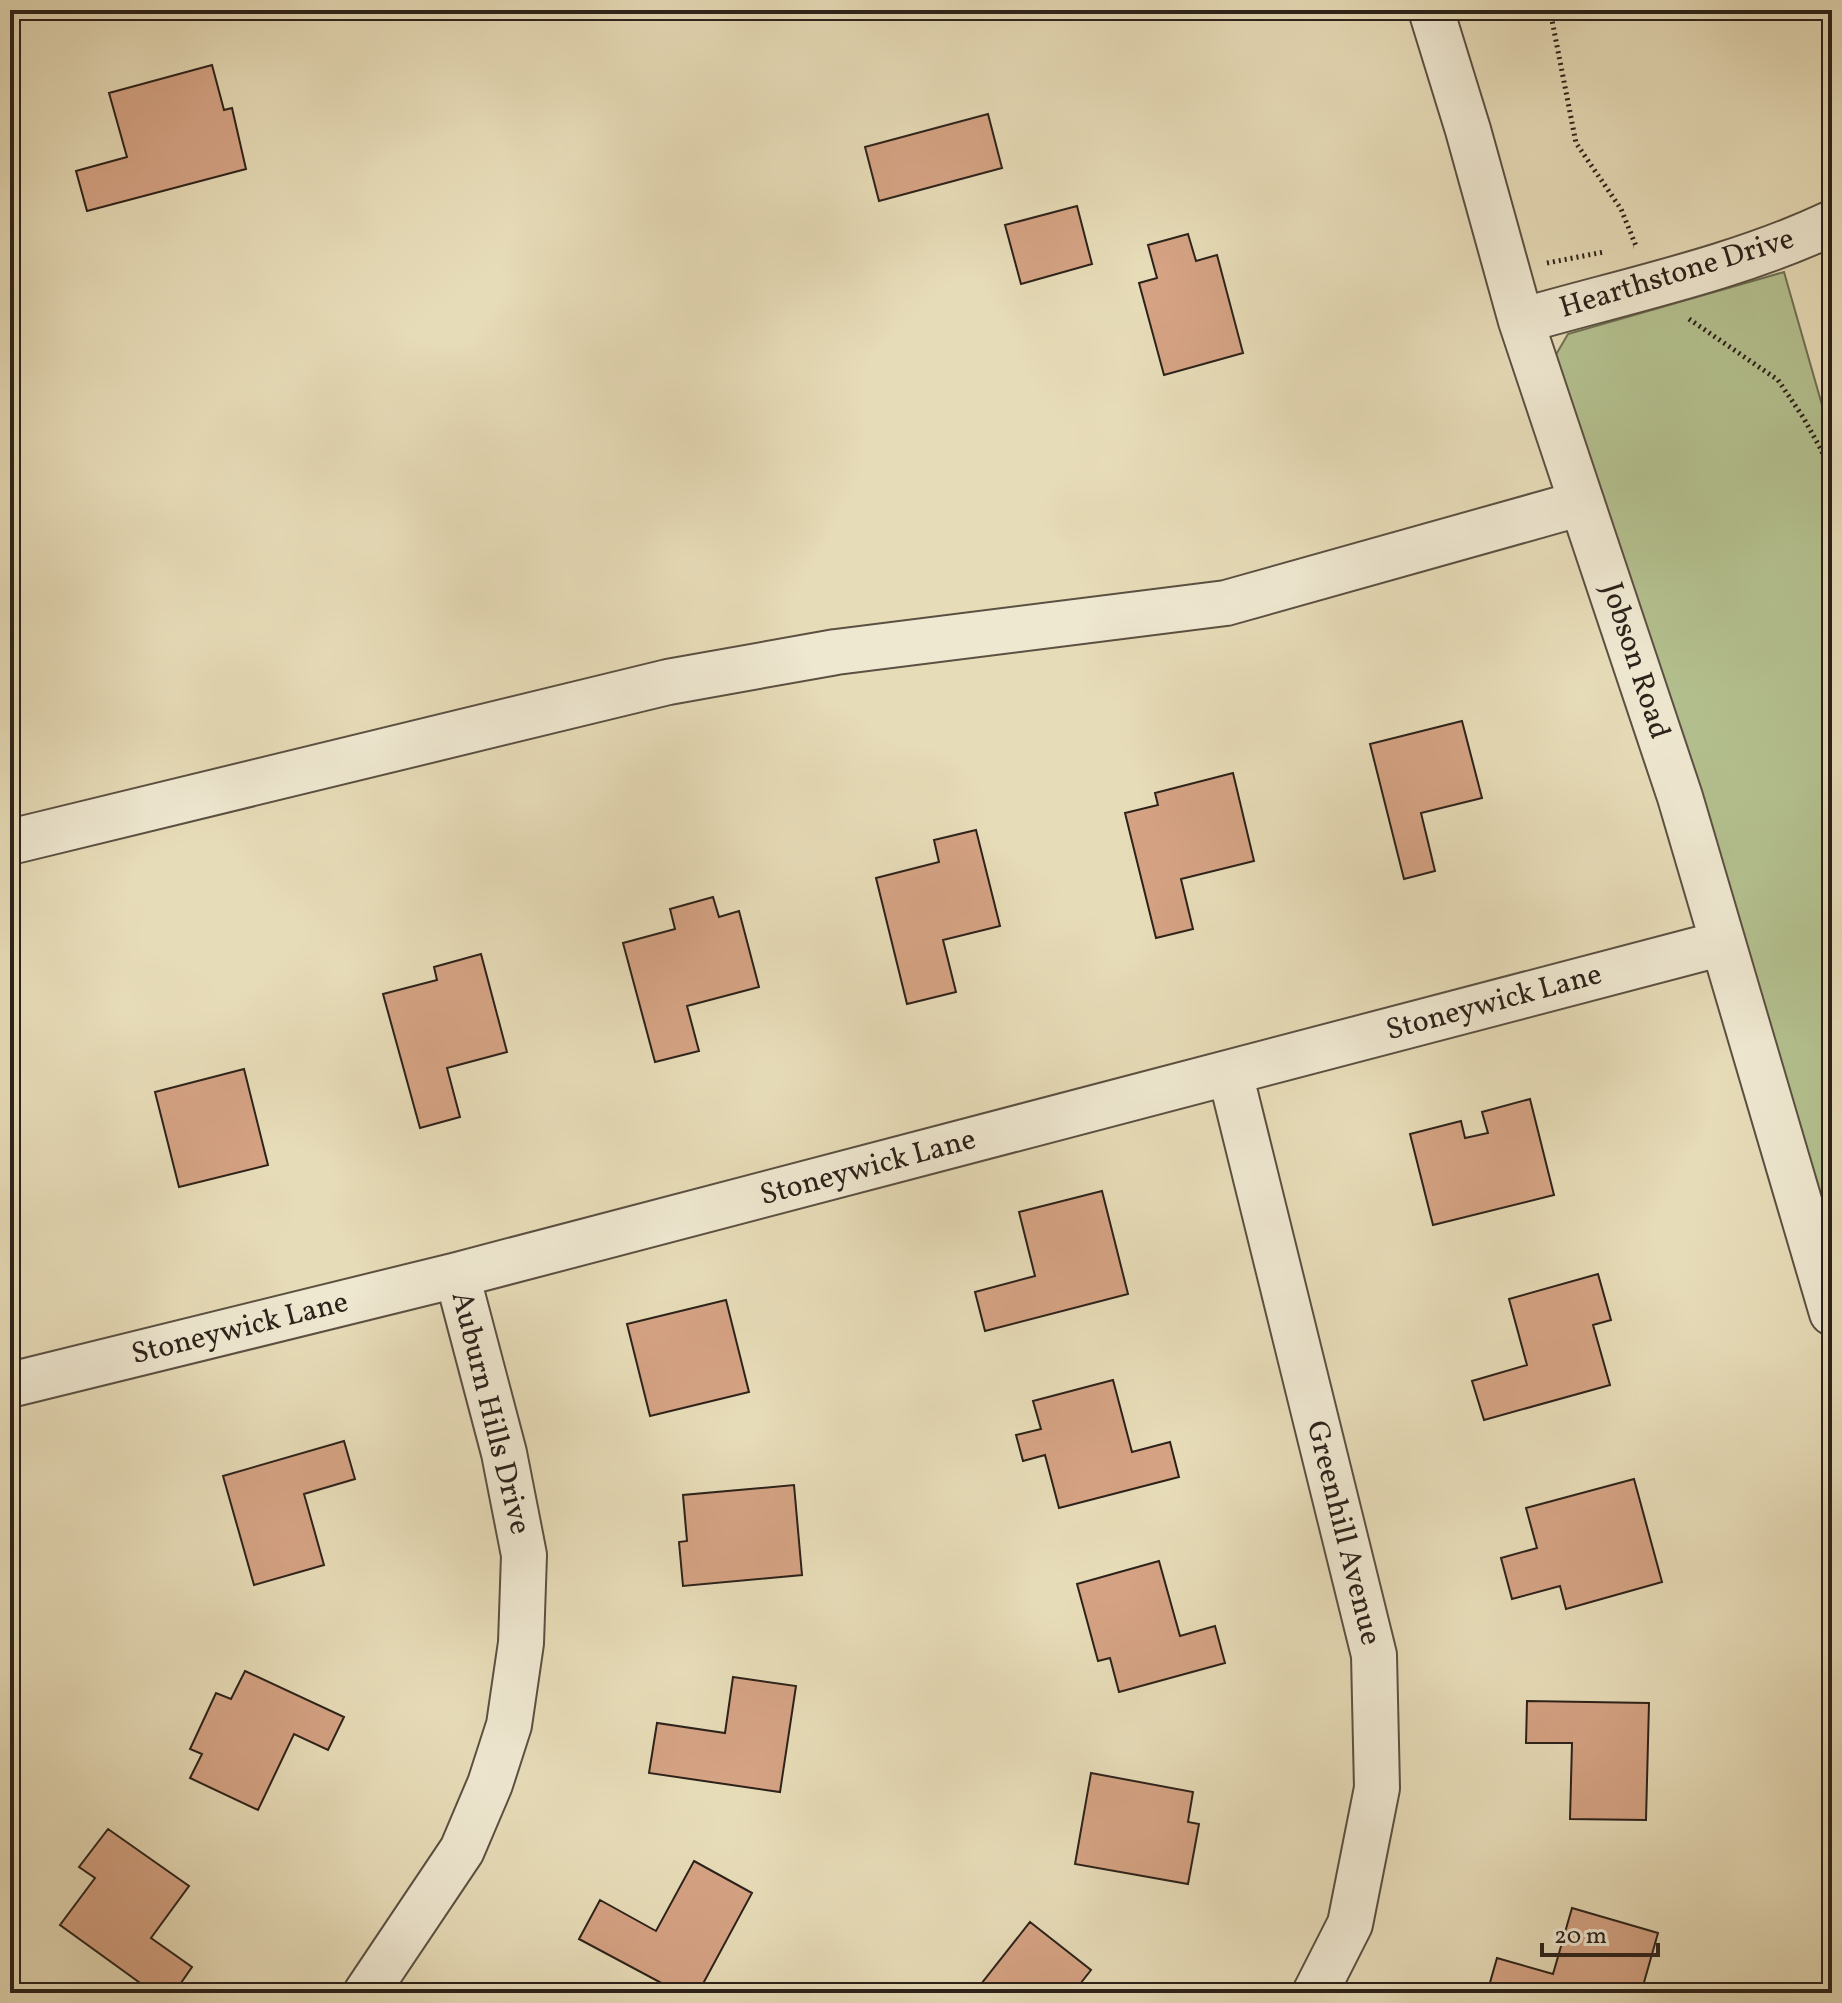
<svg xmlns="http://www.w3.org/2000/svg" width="1842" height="2003" font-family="Vollkorn,serif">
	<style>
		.green { fill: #b4c08f; stroke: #707154; stroke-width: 2 }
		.building { fill: #d5a384; stroke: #2c221a; stroke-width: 2 }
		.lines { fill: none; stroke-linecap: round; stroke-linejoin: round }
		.minor-casing { stroke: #5b5042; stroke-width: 48 }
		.path { stroke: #2c221a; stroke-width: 5; stroke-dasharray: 2 4; stroke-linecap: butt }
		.minor { stroke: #efe8d1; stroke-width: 44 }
		.labels { text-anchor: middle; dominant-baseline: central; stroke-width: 7; stroke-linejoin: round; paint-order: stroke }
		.street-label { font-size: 30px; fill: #2c221a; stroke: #efe8d1 }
	</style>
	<rect width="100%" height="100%" fill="#e7dcb8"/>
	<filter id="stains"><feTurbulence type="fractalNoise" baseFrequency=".0025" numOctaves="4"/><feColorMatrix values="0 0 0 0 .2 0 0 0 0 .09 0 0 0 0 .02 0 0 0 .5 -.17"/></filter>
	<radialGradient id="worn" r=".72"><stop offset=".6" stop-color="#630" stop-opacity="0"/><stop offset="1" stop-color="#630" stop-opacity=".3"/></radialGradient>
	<!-- green -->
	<path class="green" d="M1784,272L1832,440V1287L1554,358L1568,334Z"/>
	<!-- building -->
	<path class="building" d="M212,65L224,110L232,108L246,169L87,211L76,171L127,157L109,93Z
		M988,114L1002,168L879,201L865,147Z
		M1077,206L1092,264L1021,284L1005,225Z
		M1188,234L1196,261L1217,255L1243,353L1164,375L1139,283L1157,278L1148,245Z
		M10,522L17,549L10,550Z
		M1462,721L1482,798L1421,813L1435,871L1404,879L1370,744Z
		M1233,773L1254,861L1181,879L1193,929L1156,938L1125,813L1158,805L1155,793Z
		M976,830L1000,926L943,940L956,992L907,1004L876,878L939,862L934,840Z
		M713,897L719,917L739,911L759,987L687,1006L699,1051L655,1062L623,943L675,929L670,909Z
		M481,954L507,1052L447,1068L460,1117L420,1128L383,994L437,980L434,967Z
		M244,1069L268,1165L179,1187L155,1092Z
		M1530,1099L1554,1195L1433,1225L1410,1134L1461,1121L1465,1138L1488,1133L1482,1112Z
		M1102,1191L1128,1294L985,1331L975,1292L1035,1276L1019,1212Z
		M1598,1274L1611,1320L1593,1325L1610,1385L1484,1420L1472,1381L1527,1365L1509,1299Z
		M726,1300L749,1392L650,1416L627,1324Z
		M1113,1380L1132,1452L1170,1442L1179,1477L1059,1508L1045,1455L1023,1461L1016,1435L1041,1429L1033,1401Z
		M344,1441L355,1479L304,1494L324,1565L254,1585L223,1476Z
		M1634,1479L1662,1582L1566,1609L1560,1586L1512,1599L1501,1558L1537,1548L1526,1508Z
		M794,1485L802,1575L683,1586L679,1542L687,1541L683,1495Z
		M1159,1561L1180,1636L1215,1626L1225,1663L1119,1692L1110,1658L1098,1661L1077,1584Z
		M245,1671L344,1717L328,1750L294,1734L258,1810L190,1778L202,1754L190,1749L216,1693L231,1699Z
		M733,1677L796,1686L780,1792L649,1773L657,1723L725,1733Z
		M1527,1701L1649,1703L1646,1820L1570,1819L1572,1743H1526Z
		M1091,1773L1193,1792L1188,1822L1199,1824L1188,1884L1075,1864Z
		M108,1829L189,1886L151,1938L192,1967L174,1993H154L60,1925L95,1878L79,1867Z
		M694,1861L752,1893L698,1993H680L579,1939L600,1900L656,1931Z
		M1572,1908L1658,1933L1641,1993H1487L1497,1958L1553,1974Z
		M1030,1922L1091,1970L1073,1993H974Z"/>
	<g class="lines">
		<!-- minor casing -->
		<g class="minor-casing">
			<path id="minor" d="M1431,10L1468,130L1521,321L1680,797L1832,1313
				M1521,321C1625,291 1734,269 1832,223
				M10,842L668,682L836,652L1226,603L1582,503
				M1230,1073L1374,1655L1377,1788L1350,1924L1315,1993
				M10,1385L457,1275L1723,943
				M366,1993L462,1850L490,1784L509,1725L521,1643L524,1555L504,1453L457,1275"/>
		</g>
		<!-- path -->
		<path class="path" d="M1550,10L1576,143L1621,209L1636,246H1633
			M1547,263L1604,252
			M1689,319L1778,380L1803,417L1822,451L1832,494"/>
		<!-- minor -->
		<use href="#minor" class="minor"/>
	</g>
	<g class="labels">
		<!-- street labels -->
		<g class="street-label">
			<text transform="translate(1677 274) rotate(-17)">Hearthstone Drive</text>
			<text transform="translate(1635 661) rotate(72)">Jobson Road</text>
			<text transform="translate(1494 1003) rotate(-15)">Stoneywick Lane</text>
			<text transform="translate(868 1168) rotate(-15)">Stoneywick Lane</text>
			<text transform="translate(240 1329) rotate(-14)">Stoneywick Lane</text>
			<text transform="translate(490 1413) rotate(76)">Auburn Hills Drive</text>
			<text transform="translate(1343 1533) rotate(76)">Greenhill Avenue</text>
		</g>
	</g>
	<!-- margin -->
	<rect width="1842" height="2003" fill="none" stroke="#e7dcb8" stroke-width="40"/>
	<rect x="12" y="12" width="1818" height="1979" fill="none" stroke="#2c221a" stroke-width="4"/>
	<rect x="20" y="20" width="1802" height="1963" fill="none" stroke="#2c221a" stroke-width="2"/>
	<!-- scale -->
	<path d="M1542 1943v12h116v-12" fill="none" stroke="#2c221a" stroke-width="4"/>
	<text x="1554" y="1943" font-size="24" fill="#2c221a" stroke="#efe8d1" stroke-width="6" paint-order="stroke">20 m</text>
	<rect width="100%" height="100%" filter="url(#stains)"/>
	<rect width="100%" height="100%" fill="url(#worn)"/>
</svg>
